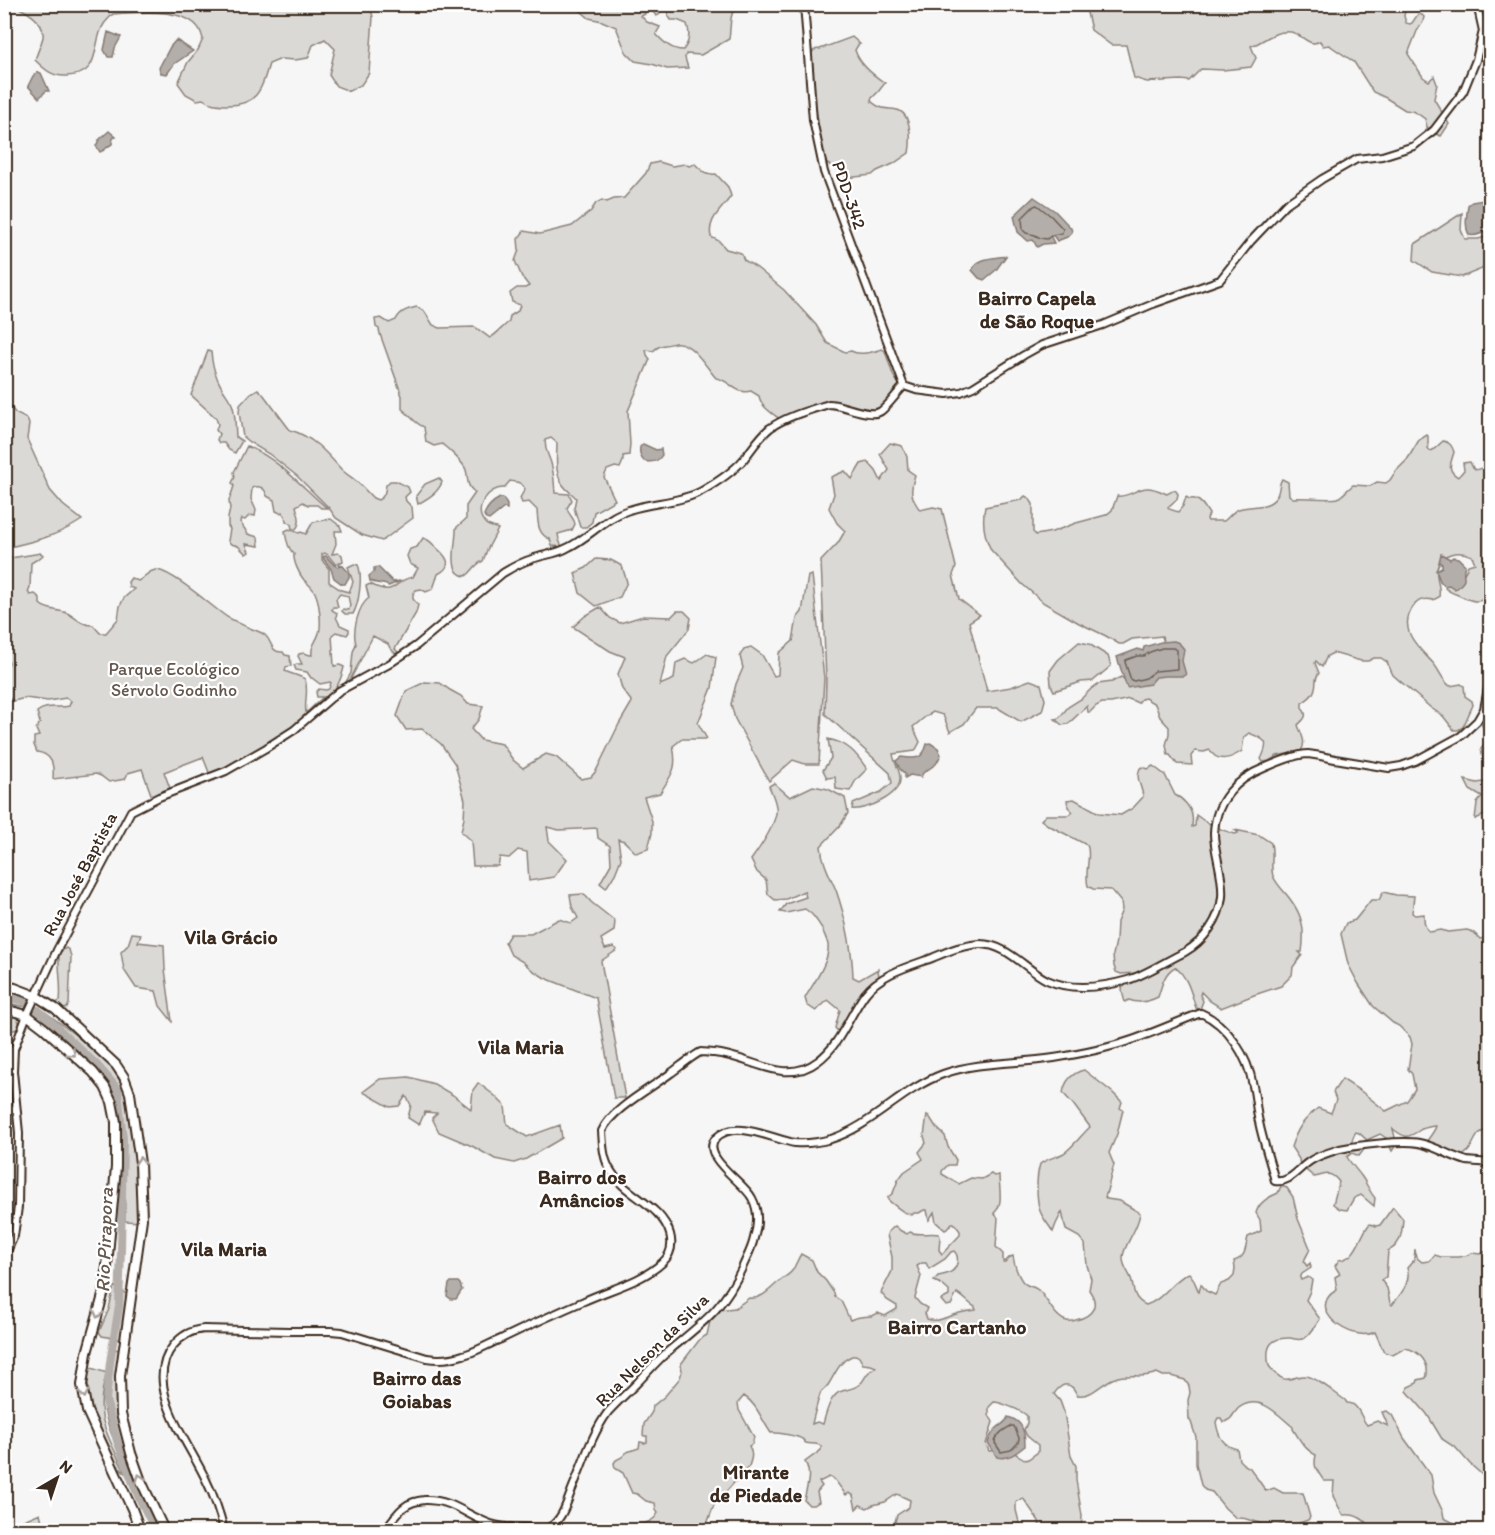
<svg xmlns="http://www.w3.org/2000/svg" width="1495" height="1535" font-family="Itim,sans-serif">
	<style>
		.green { fill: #dbd9d6; stroke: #8b827a; stroke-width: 1.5; fill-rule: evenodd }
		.water { fill: #b4aeaa; stroke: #847972; stroke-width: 1.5 }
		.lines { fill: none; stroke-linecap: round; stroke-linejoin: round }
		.shore { stroke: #6b5f56; stroke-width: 1.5 }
		.river { stroke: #b4aeaa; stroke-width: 8 }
		.minor-casing { stroke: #3b2a1e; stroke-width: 10 }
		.major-casing { stroke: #3b2a1e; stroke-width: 12 }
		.minor { stroke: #fff; stroke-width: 6 }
		.major { stroke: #fff; stroke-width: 8 }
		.oneway { stroke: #a79f9a }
		.labels { text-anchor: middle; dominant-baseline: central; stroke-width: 4.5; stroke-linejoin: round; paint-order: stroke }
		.street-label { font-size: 18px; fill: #3b2a1e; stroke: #fff }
		.park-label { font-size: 18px; fill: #63564c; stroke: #fff }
		.neighbourhood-label { font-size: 20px; font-weight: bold; fill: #3b2a1e; stroke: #fff }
		.water-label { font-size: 20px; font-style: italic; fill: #65584f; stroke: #fff }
	</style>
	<rect width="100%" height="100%" fill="#f7f6f6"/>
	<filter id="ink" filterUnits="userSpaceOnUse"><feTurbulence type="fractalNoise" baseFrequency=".0167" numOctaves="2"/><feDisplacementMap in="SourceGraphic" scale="12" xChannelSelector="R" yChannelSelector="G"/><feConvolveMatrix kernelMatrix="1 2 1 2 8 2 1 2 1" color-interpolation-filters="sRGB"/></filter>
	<g filter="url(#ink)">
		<!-- green -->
		<path class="green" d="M640,4L644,7L645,14L641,16L647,22L660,27L656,34C664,43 672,50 683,50C690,42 690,33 687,24L677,20H671L668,15L669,8L667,6L662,9L659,15L656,16L649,5H736C729,16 731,27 729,39L701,55L686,54L685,58L688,68L667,69L652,64L635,61L626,52L616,27L602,21L589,18L574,5Z
			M1085,4L1406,5L1404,16L1406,23L1410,24L1412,23L1418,14L1422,15L1424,17L1423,22L1417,31L1408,54L1423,77L1429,81L1434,76L1437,84L1434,99L1449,124L1441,136L1433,133L1427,127L1425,119L1418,114L1412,111L1405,110L1386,98L1373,92L1354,62L1329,45L1323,46L1320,41C1309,48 1302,34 1291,32C1273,30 1266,41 1251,46L1256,58L1251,67L1223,70L1201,69L1189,81L1181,80L1147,82L1134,78L1126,45H1111L1091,30Z
			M11,5H370L373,17L369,73L361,85L349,91L336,86L329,75L335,49L325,39L313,45L308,58L295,60L281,59L269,64C261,91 257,106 225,105C216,104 210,104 203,99L197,100L186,94L178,83L188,62L198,50L203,39C202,35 200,29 197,26C181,8 136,12 113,14C110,17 106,21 104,24C91,43 103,75 67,76C53,77 45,70 35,60C37,53 41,45 43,37C45,20 24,9 11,5Z
			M852,37L860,44L858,45L855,50C859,64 873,75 885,83L878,92L871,99L872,102C873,103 879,107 880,107C886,110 894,108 900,111C912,117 911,142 909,153L893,164L877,171L872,175L846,178L842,171L823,162L814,134L818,120L813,100V72L809,58C812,52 813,49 820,49Z
			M659,162L672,166L685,164L689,166L695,164C702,171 706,175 716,174L728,187L731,196C722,210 707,219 711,237L719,241L726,249L741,253L744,260L757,268L784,290L816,325L827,343L845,352L851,351C860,356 872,352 882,349L885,351L893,375L900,386L879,410L873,412L835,401L828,402L781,420C772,413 761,407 759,396L751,391C734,395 731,380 716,378C707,368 693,344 679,343C674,342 670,345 665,345C659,346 658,347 653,351L646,350L647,355L650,359L628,411L630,444L629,455L623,456V461L620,468L615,467L607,470L604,477L615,500L594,512L592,522L586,527H580L574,508L576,498C572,493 567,491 563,485C554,473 557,457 557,443L551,438L545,440C545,452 548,453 551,463C554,473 554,482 555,493L569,494L572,500L567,508C568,515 574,517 575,524L572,530L558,534L559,540L562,547L552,546L550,539C537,534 538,522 537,510L529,502L522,503L520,498L525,489C521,482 518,482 510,481L504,488C488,487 472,509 485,523C488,527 493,526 498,529L487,550L483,561C475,564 473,571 466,576C446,575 457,541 456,528L466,519V506L475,493C465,484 469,480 466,470C464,463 447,448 442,444L434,446L426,442L424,427C415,424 410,415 402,409V396L380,334L379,329L376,327L375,319L381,318L389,323L396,320C400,311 408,309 417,307L425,312L433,325L440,328L475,327L490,338C498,333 502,327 509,322L510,316L518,311L520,305L512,302L510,293L517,288H525L529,286L522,277L515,261L519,250L518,239L524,231L540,234L572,226L591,211L596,203L602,200L607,202L614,199L624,198L646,173L650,164Z
			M1462,213L1461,230L1465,239H1478L1490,236V256L1482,269L1462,277L1432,272L1414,260L1415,244Z
			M208,351L211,352C212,365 215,376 222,388C225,393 229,398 232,404C236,414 235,426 236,437L242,441L235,453L229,450L224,443H219L217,440L219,434L216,430L218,424L216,418L191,395Z
			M258,389L263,394L290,430C312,436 326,452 341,469C346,474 351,477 356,481C362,486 367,492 373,498L378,500C385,497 385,492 386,485L390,481H396L408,487L410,492L405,497L406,501L412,507L413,518L382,541L362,535L336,518L329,508L297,476L269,454L249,442L243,437L239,412L240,405L251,393Z
			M5,398L15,413L27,419L29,424L27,439L50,490L63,505L82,520C58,536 32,542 5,548Z
			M1427,435L1428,436V448L1430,451L1433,450L1443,441C1450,442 1452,446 1454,452C1451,463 1446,470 1458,477L1464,470L1463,463L1470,462L1473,468L1475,470L1490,466V579L1488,585L1490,597C1476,604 1472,601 1458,595C1453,593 1449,592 1445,588L1448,582C1459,578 1465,576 1468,565L1475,563L1472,556C1459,550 1441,552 1437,568C1435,577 1441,586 1439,597L1433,600C1425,598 1418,599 1413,607C1397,630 1419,648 1433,663C1440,671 1442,680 1450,686L1461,684L1464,686L1465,696L1472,701L1473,705L1463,727L1458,730H1454L1443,716L1431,708L1393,675L1387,662L1381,658H1374L1368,661H1361L1333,653L1327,656L1322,667L1316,661L1315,663L1319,673C1314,679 1317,681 1315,688C1314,695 1308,699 1302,703V708C1309,716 1304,719 1298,725C1301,734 1307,742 1301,751L1277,756L1269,761L1263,762L1261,759C1270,741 1266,740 1249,733L1244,737L1242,751C1232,758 1217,764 1210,750L1204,752L1195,751L1191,756L1192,765L1177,764L1170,755H1168L1166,745L1169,734V727L1160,717L1155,704L1145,698L1141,699L1138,703L1129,699L1111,703H1102L1096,706L1090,712H1088L1087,706L1068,724L1062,725L1055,719L1059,718L1068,707L1081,699L1091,689L1098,684L1112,682L1121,677L1124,679L1164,643L1162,636L1132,639L1123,644H1119L1106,636L1079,623L1044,603L1022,584L991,550C984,536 982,521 985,507L1021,500L1025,496L1029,498L1033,504V532L1036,535L1052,532L1076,523L1106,515L1112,510L1117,496C1127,498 1136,489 1146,488C1153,487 1160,491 1167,494L1174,490L1176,491L1178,494L1177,499L1168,507L1169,509L1178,512L1183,506L1186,497C1193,501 1187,498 1195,499C1202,501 1205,508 1209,514L1207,519L1208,521H1224C1230,517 1232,511 1239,509C1250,505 1269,509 1276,497C1280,492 1278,485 1282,479L1288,482L1289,495L1293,498C1303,497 1333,500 1338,498C1342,496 1349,488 1353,485L1370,486L1377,482L1386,483L1390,480L1396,471L1407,460L1419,440Z
			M890,443L902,446L907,457L908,470L915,475C910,491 910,496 920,510L933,507L942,509L956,567L953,575L959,599L980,615L969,622L987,691L1011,687L1030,680L1041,684L1045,700L1042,711L1021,722L998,708H976L964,724L950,732L943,715L933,712L925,717L913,727L920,742L915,751L893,754C894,762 900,771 900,777C902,795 866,811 852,809L853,804L881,792L892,783L890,773L825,714L826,679L821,561L838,543L845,531L837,523L829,508L834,494L831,477L845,471L852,479L861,464L868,462L876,471L881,481L889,470L880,454Z
			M247,446C280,460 301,486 327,508H321L317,505H308L303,502L296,506C298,514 302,522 296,529H292L291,524L286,521L285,516L282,512L280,513L276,511L274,500L267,496C265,488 260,485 252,488L251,499L256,510L255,516L250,515L245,520L241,519L240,522L248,534L258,537L259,546L246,544L249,552L246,554L238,546L231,544L228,541L230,529L228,526V518L230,509L229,501L234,486L232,483L235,477L234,472Z
			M439,478L442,482C438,493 428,498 418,504L416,496L425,484Z
			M331,519L340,526L342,531H335L336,544L332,554L339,553L342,555L343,561L336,565L328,555L325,553L322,554V560L329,569V582L341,590L349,592L353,582L348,567L354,564L358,565C363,576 359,604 353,614H345L342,611L343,609L349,610L350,605L348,596L340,594L336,599L338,607H333L332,610L337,613L336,617L340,625L349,629V632L347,635L336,632L332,635L334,666L340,665L344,667C341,680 337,688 328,697H317L316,692L319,689L326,690L329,689L331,683L330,682L320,684L312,678H311L307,672L296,670L294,665L297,664H302L298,656L299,654L304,653L310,655H312C310,646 317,641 319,633C322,625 319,602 316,595C314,588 309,585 304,580C299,574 293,561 294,554C288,549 286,539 285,531L289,529L299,533L301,532L306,534L313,522Z
			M423,538C431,540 433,545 439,550C449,559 452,567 438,574L433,589L426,592L421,589L416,590L413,594V599L418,605L416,613L395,649L398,652L396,654L390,648L388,644L373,636L348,684L343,687L351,673L353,652L356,644C352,631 358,606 369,598L366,586L370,584C398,598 392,580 413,577L418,568L410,564L407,556L410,549L417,547Z
			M41,553L43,555L41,557L31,563L30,587L28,592L30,595L35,594L40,598V604C47,611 58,609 67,613C75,617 83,626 93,625L100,633H106L118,619L120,606L124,598L134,589L129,587L128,582L131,578L138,581C144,578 150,569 157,570C175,573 211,606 227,617C235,621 244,626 252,629C257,631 261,632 265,635C273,642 270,653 283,652L285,655L290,656L291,666L286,667L285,671C291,674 298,675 305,679C309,691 304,701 306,713L322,698L324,700C290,733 253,755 210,775L203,757L164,772L171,791L153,800L142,769L128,773L125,779L109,782L101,776L96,774L53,779C54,766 53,754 37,752L34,745V737L39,736L36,729L40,723L37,712C46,704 58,709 69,706L71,701L66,698L48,701L25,698L14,701L10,699L5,691L4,667L8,665L9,662L4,658L5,559Z
			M596,559L611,560L622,566L627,582L620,597L596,606L580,593L575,573L586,568Z
			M812,575L824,678L819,764H805L793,760L769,781L735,719L731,704L736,684L743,668L740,656L744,649L751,647L762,655L774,676L778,675L779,653L793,641L797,618L802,612L808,576Z
			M600,607L610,618L620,623L643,616L671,617L677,611H684L691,618L689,629L667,656L660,685L674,679L676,663L685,659L694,663L707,654L716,657L712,688L698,723L707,739H682L673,746C678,769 672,774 660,793L644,797L652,821V833L648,849L636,853L624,841L618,839L621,859L615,874L606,888L600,883L611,864L610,846L598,838L597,828L559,830L547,827L549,841L567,859L554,877L529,881L527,852L518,850L509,858L500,857L498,866H473L471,841L461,832L464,818L465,800L455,764L441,744L422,729L406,730L397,716L406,691L425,682L440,683L450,690L461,696L468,704L483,706L479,719L471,729L481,740L502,744L513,760L523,768L546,754L556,757L581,779L591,777L596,771L619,724L632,702L622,689L618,674L625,657L610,651L573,627L585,616Z
			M1079,642L1089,644L1108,656L1111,666L1093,681L1081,682L1054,691L1051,685L1050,671L1058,660Z
			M1490,699V780L1485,769L1481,749L1488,739L1481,723L1487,712Z
			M828,739C848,743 856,753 867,769L856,780L850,791L836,789L835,777L827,778L823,770L831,758Z
			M1153,766L1165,775L1175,795C1182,798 1191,807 1192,816C1193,820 1192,823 1192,827L1195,826L1196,815C1207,824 1221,830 1235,834L1238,833L1235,830L1259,835L1271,843C1274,855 1270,866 1273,876C1277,885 1284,891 1290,899C1303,916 1305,930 1302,952H1299L1302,955L1293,967L1292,975L1281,986L1254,995L1221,1008L1210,1001L1201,992L1200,995L1203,1001L1200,1009L1196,1008C1191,993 1188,977 1175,967C1164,973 1162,985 1158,997C1148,1002 1139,1004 1129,1000L1125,1002C1119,984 1122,984 1136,973L1121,974L1116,972L1114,966L1113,955L1116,941L1117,922L1122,910L1121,902L1111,890L1093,889L1088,886C1084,872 1092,855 1087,845L1048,825L1041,820L1046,815H1068L1073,812L1068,807L1067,800L1074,799L1099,813L1121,815L1133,808L1143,797C1142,784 1135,781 1140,768L1143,767L1148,769Z
			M1465,780L1477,783L1490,781V813L1475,819L1477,803L1482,797L1470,790Z
			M774,783L790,797L813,786L828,789L845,798L848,813L840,826L821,846C822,862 830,876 836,890C846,919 852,947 853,977L859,980L878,969L879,978L866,989L838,1031L835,1028L840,1010L828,1000L816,1011L807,1005L805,998C813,984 830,961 828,945C827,939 823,932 821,927C815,918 814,915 805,909L786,913L780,912L786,904L806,897L804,891L786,899L775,900L768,894L766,880L757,872L751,860C759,849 774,827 776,813C778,805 772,794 769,786Z
			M1383,892L1396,895L1414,896L1412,913L1415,915L1424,914C1424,921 1424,928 1430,932L1440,930L1448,932L1467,930L1473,932L1480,939L1490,937V1131C1471,1128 1477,1152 1460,1156C1455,1157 1447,1155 1441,1155L1439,1150L1433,1148L1429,1151L1419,1146L1425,1144C1428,1138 1434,1133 1436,1126H1434C1429,1127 1423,1128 1420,1130C1407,1139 1405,1138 1393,1129C1395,1138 1398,1144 1392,1151L1386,1138L1380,1134L1367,1140L1359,1133L1356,1132C1352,1136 1353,1141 1350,1146L1366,1147L1359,1156L1352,1153L1347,1157C1351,1164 1357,1170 1362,1177C1367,1184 1369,1191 1375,1198L1374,1206L1361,1195L1354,1198L1347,1210L1340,1209L1333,1204L1339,1182C1330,1170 1326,1175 1314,1177L1307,1171L1306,1167H1300L1299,1159L1291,1147C1297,1129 1303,1120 1318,1108L1331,1113L1336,1100L1333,1092L1342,1079L1362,1092L1386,1111L1407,1101L1415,1089L1412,1074L1408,1069L1412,1044L1410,1037L1399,1026L1393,1023L1373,1006L1358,983L1348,964L1341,934L1346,923L1355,920L1371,900H1379Z
			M584,894L591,902L615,921L614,931L601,939L605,949L613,947L617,950L601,961L625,1098H614L596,998L545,978L532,970L523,962L511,955L505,942L510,934H531L559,919L571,923L578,918L572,907L570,895Z
			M132,933L141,934L138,942L164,945L165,969L172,1021L160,1006L156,991L136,988L124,970L121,952L128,945Z
			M66,948L69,950L71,956L69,1004L67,1008L63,1010L53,1004L60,1001C62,985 58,970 59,953Z
			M4,991L19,995L27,1007L5,1003Z
			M39,1007L74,1034L111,1066L120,1081L125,1094L139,1165L140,1222L125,1221V1157L116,1093L110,1082L37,1013Z
			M4,1012C14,1015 18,1016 20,1026C16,1032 11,1030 5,1029Z
			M1084,1070L1112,1092L1122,1102L1120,1108L1123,1110L1117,1134L1109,1153L1114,1165C1110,1176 1109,1186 1105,1197L1107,1199L1120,1201L1140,1213C1138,1230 1124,1244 1123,1257C1122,1267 1131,1274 1132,1282C1134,1293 1135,1300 1146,1305C1164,1299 1172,1280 1189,1273C1193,1276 1196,1286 1199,1292L1201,1284L1206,1291L1215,1295L1221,1284L1229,1281L1234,1276L1235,1269L1234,1261C1247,1257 1245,1247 1248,1237L1261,1231L1260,1220L1256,1213C1259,1202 1269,1197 1278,1193L1281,1186L1287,1188L1293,1197L1298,1219L1310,1248C1309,1254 1305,1256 1304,1262L1307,1266L1310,1263L1311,1268L1302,1274L1300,1278L1301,1280L1308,1277L1312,1280L1310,1291L1306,1300L1320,1319C1316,1325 1311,1334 1305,1338C1300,1341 1296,1339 1290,1338C1270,1337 1265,1347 1269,1366C1289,1392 1292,1371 1310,1377C1324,1383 1333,1392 1345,1400L1347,1403C1359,1403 1360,1417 1367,1425L1377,1421L1388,1426L1382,1412L1387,1411L1392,1415L1404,1438L1431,1475L1434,1493L1443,1512L1444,1518L1468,1530H1374C1364,1520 1357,1513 1343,1515L1333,1496L1334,1481H1324C1317,1470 1313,1468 1316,1455C1305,1450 1299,1439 1293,1429V1427C1277,1414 1261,1394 1240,1407C1236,1410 1234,1414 1231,1418C1229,1420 1226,1421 1223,1423L1221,1418H1218L1216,1422C1218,1436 1223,1446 1237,1449L1239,1460L1243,1464L1250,1468L1266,1491L1274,1488L1283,1493H1303L1310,1517L1308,1520L1294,1525H1281L1275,1527L1271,1524C1261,1526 1255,1521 1246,1519C1245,1518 1238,1518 1236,1518L1225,1508L1212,1492L1205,1490L1201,1485L1196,1464V1437L1191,1422L1189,1419L1188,1400L1190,1393L1189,1386L1185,1380L1171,1376H1163L1157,1373C1139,1380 1131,1372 1115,1378C1102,1382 1092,1398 1077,1395C1071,1381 1062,1382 1054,1394L1060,1401L1064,1412L1071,1456L1076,1466V1480L1082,1516L1081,1530H1042L1040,1528L1039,1521L1023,1498L1016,1502V1510L1021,1530H889L893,1528L897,1515L909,1507L910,1500L897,1494L885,1502L873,1505L867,1508L860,1505L856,1509L853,1495L849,1493L846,1495L835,1480L829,1477L819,1482L822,1486L817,1492L819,1502L814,1505H809L804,1500C807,1487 812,1473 805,1462L821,1450V1446C815,1442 811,1445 806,1443C804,1442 804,1440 802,1439C798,1436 776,1432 771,1433C762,1421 757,1404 744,1396L738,1403L739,1410L754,1437L752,1444L749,1446C753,1453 752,1458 749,1466L714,1505L707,1524L712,1530H627V1525C639,1524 652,1525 658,1513L656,1510L655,1503L646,1501L637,1494L632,1493L623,1473L615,1468L614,1463L616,1460L622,1457L627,1452L639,1448L640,1442L645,1443L647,1442V1436H644L643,1435L644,1424L652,1412L653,1406L665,1396L680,1378L682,1371L681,1364L700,1339L707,1335L710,1321L713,1315L719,1310L735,1308L749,1298C763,1300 771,1287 781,1280C784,1277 789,1275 792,1271C796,1265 797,1260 801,1254L812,1260L817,1272L826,1281L834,1293L835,1297L841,1301L850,1320C858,1316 863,1317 871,1316C873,1316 876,1314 878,1313L885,1316L897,1309V1306L887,1300L881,1293L892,1271V1257L887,1235L888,1232L895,1226L901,1231L907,1234L910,1232C918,1236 930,1232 939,1234L940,1237L939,1250L942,1254L960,1235V1231L954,1223H952L947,1229L945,1230L936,1222L934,1212L929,1220L927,1210H924L919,1213H914L912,1215C909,1213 906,1213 904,1212C903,1212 889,1201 888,1200V1197L893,1193L898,1180L904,1172L923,1159L919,1152L926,1143L924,1136L927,1115L929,1116L936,1127L945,1136L948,1147L956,1160L955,1165H948L942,1171V1174L959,1184L971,1178L982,1179L991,1174L994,1176L999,1175C999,1188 1004,1205 994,1213L998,1218L996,1247L1003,1254V1262H1005L1010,1257L1013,1256C1014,1264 1018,1276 1023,1282C1027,1287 1035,1286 1039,1291C1047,1298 1055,1319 1067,1321C1070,1322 1073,1321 1076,1320C1093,1316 1100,1305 1089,1290L1091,1279L1087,1265L1085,1244L1079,1237L1066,1230L1062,1212L1056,1224L1053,1232C1049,1225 1043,1219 1040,1211C1036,1198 1036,1177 1040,1164C1048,1158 1054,1158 1062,1154C1070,1151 1083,1133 1090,1127L1073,1104L1063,1093C1065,1081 1072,1073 1084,1070ZM954,1251C960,1257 958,1269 949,1273C945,1275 942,1275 938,1276L934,1281L941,1284L949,1291V1296L941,1300L946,1306L951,1305L957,1293C964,1297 968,1303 975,1307L976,1310C969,1311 962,1312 956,1314C945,1317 939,1323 927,1319L925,1313L927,1308L920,1304L915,1298L921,1276L917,1266L922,1263H926L929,1269L945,1259L951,1252ZM856,1355L859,1357L863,1364L871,1365L876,1367C874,1369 871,1370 868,1373C865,1376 864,1381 860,1384C854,1389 849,1389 842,1391C830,1394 826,1414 823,1424L817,1422L812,1424C813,1419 819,1396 821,1392C823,1390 826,1388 828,1385C836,1373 840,1358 856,1355ZM994,1402C1000,1402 1023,1411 1027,1416V1423L1024,1430L1027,1436L1038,1445V1452L1027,1460C1021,1458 1018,1454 1012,1452C1005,1450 997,1450 989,1451L986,1444L993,1422L989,1415V1407Z
			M5,1074L12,1079L13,1109L5,1116Z
			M409,1077L434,1084L453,1095L471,1109L473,1090L478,1083L494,1095L505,1106L507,1124L527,1137L560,1125L562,1138L526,1159L514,1163L495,1159L472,1146L439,1132L432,1118L437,1113L425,1112L419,1125L408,1118L411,1105L406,1096L399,1106L390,1107L363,1092L380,1079Z
			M1393,1207L1403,1219C1402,1232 1401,1246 1388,1251L1386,1277L1381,1280L1387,1288L1390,1303L1392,1305C1400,1295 1412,1282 1407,1268L1414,1260L1415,1249L1416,1257L1422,1262L1429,1261L1435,1255L1441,1257H1458L1465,1256L1472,1253L1480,1254L1487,1251L1490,1245V1237V1491L1484,1477L1479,1472L1470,1464L1456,1448L1442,1439L1427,1414L1407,1391L1408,1387L1417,1383L1418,1380L1426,1378C1431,1364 1419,1350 1405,1348L1393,1355L1384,1352L1375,1332C1352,1344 1303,1308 1337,1290L1335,1277L1340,1274L1335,1266L1339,1260C1356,1259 1359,1239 1368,1226L1370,1224L1376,1226L1380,1225Z
			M114,1286L130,1296L124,1340L102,1336L99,1332L109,1309Z
			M114,1349L121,1350L118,1379L136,1474V1483C123,1461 102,1422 103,1395C104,1386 109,1377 111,1368C112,1361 113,1355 114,1349Z
			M88,1367L107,1373C92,1416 108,1436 126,1474C116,1466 111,1455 106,1443C92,1417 86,1397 88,1367Z
			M40,1513L44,1530H5V1528Z"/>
		<!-- water -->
		<path class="water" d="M108,32L121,37L115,48L113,57H108L104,50Z
			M176,40L193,51L174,64L167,74L161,73L159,68L170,47Z
			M38,72L41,73L49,91H46L39,98L28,86L33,76Z
			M109,131L116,137L113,138L112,144C107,146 105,151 100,152L96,146L99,140Z
			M1034,197L1055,211L1071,228L1072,232L1067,237L1057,241L1053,235L1051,237L1054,243L1043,244L1037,247L1033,240L1028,241L1018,232L1014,216Z
			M1484,200H1490V229C1485,232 1476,237 1469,235C1464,226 1467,215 1468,205L1472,202Z
			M1006,256L996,270L984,280L979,278L972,270C978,257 994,258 1006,256Z
			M643,444L656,450L661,449L662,455C658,462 652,463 644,461C640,457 639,453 640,447Z
			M500,498H503L507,505V509L504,508L489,520L486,519L484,515C487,507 492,502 500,498Z
			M1441,554L1450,559L1453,557L1458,558L1465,565C1460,577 1471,578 1455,589L1449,585L1445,586L1440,581L1436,570L1442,567V564L1439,562Z
			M324,556H326L334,565L338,567L340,565L343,566L349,573V577L345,584H342L334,578L331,569L323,558Z
			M378,567L393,582L400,581L389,586C383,583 376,584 370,581L369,576L374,572V568Z
			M1174,641L1179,643L1184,649L1182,661L1186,675L1183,676H1166L1156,677L1150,684L1127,688L1117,657L1138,649L1143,651L1144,647L1161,642Z
			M930,743L938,748L941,755L936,764L923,773L921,777L910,775L905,778V774L900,769L896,761L901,757C915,759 923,760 927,744Z
			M451,1282H458L460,1284L462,1290L456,1299H451L447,1296L449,1284Z
			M1008,1417C1023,1421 1025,1432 1025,1446C1016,1453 1008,1460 997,1457L988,1443C990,1436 993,1431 998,1427C1003,1423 1006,1423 1008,1417Z"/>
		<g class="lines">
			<!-- shore -->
			<path class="shore" d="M1037,205L1051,216L1063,229L1062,233L1052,235L1047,239L1040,238L1035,235L1026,233L1023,230L1022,218L1034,206Z
				M1162,648H1173L1177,650V669L1155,671L1146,678L1134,681L1131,680L1125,662L1126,660L1137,656H1144L1150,652Z
				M1011,1426H1014L1019,1438L1018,1443L1011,1450L1001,1452L995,1443C996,1434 1004,1430 1011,1426Z"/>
			<!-- river -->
			<path class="river" d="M4,997L21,1000L43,1014L98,1066L118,1089L123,1139L121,1250L119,1305L110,1362L106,1400L117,1441L138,1496L155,1530"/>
			<!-- minor casing -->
			<g class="minor-casing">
				<path id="minor" d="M804,4L813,120L824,172L904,386
					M4,1117L16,1107
					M4,1258L14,1236L18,1207L19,1133L13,1071L14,1049L27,1015L57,950L131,811L159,797L226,771L266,748L294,730L339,691L389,664L416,646L503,573C513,567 521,562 532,559C543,555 556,554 567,548C589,538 605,517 629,510C652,502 678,503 700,492C716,483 732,473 744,459C752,449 760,436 770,428C787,416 810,410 829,404C842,404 871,419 881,411C889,405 896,394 904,386L916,390L947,394L961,392L973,387L1024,355L1042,345L1103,325L1153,304L1220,280L1251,241L1286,204L1322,179L1357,159L1382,156L1414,146L1434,130L1463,92L1476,60L1483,31L1477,4
					M224,1530C220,1514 215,1498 207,1482C191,1445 141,1386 173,1346C181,1336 191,1330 204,1329L288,1331H331L342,1332L427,1358C439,1360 451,1359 463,1355C476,1352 488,1344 501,1339C528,1326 556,1313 584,1301C610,1289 641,1282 662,1263C671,1255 673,1245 670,1234C661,1204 625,1196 611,1171C603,1159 603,1145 602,1131C610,1110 653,1087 671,1073C677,1069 695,1054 701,1052C704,1052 711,1053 714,1053C751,1056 784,1087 818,1061C840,1045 849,1016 865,994C880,974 910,966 932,958C942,954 952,949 962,947C968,946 974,944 980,944C1007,944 1025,969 1047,980C1071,991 1103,987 1128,980C1145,975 1168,960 1185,952C1204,941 1220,919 1222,897C1224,875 1214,854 1214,833C1215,802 1236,779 1264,768C1276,763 1295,754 1308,754C1317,755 1326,757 1335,759C1353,762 1371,765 1389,768L1401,766L1415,761L1461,736L1477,721L1484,709L1490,678
					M385,1530C390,1523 396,1514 403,1508C410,1502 417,1501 425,1500C452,1499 467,1516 491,1524C504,1528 519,1528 532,1528C540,1529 548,1530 554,1524C564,1515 568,1499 573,1487C583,1463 592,1434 608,1412C617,1402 627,1393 637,1383C648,1372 658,1359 671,1349C705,1321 724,1308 743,1266C747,1257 752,1248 754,1238C758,1225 759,1211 752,1198C744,1182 699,1156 716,1138C735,1118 774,1140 795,1143C807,1144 820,1142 831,1139C872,1126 902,1089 943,1074C979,1061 1017,1064 1054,1058C1079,1054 1105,1049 1129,1041C1153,1033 1177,1022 1201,1013C1228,1025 1248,1056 1253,1086C1256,1098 1256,1110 1259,1122C1263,1142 1270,1161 1275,1181C1289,1184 1299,1168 1310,1161C1319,1155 1330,1152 1340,1149C1358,1145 1402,1140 1419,1143C1436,1146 1451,1157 1467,1161C1475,1162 1483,1162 1490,1163"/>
			</g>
			<!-- major casing -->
			<g class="major-casing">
				<path id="major" d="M4,986L15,988L36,996L56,1009L116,1065L124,1077L130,1093L140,1163L142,1219L120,1376L121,1414L131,1453L141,1481L164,1530
					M4,1009L27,1015L44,1028L93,1072L105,1087L112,1102L116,1122V1167L105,1288L87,1353L82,1385L87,1411L132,1509L140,1530"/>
			</g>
			<!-- minor -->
			<use href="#minor" class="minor"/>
			<!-- major -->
			<use href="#major" class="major"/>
		</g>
		<!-- one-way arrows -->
		<defs><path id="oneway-chevron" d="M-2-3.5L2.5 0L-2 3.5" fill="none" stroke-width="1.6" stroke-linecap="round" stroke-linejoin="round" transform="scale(1.5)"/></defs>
		<g class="oneway">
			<use href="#oneway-chevron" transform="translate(72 1053) rotate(43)"/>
			<use href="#oneway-chevron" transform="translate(140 1161) rotate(-94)"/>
			<use href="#oneway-chevron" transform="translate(98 1314) rotate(106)"/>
			<use href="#oneway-chevron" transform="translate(84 1394) rotate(79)"/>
			<use href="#oneway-chevron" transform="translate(140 1478) rotate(-111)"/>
		</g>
	</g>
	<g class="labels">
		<!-- street labels -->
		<g class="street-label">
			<text transform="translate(849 195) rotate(71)">PDD-342</text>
			<text transform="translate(80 874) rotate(-62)">Rua José Baptista</text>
			<text transform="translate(652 1350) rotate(-45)">Rua Nelson da Silva</text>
		</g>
		<!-- park labels -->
		<g class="park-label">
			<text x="174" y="669">Parque Ecológico<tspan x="174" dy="21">Sérvolo Godinho</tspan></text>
		</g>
		<!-- neighbourhood labels -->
		<g class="neighbourhood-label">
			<text x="1037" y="298">Bairro Capela<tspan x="1037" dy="23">de São Roque</tspan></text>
			<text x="231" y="937">Vila Grácio</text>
			<text x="521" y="1047">Vila Maria</text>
			<text x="582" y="1177">Bairro dos<tspan x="582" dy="23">Amâncios</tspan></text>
			<text x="224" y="1249">Vila Maria</text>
			<text x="957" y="1327">Bairro Cartanho</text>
			<text x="417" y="1378">Bairro das<tspan x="417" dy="23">Goiabas</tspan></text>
			<text x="756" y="1472">Mirante<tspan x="756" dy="23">de Piedade</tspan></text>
		</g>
		<!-- water labels -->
		<g class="water-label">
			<text transform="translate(104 1240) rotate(-88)">Rio Pirapora</text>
		</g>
	</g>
	<!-- margin -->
	<rect width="1495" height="1535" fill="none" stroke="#fff" stroke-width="24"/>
	<rect x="12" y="12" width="1471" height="1511" fill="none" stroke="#3b2a1e" stroke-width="2" filter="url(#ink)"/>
	<!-- north arrow -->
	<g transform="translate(57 1478) rotate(39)" stroke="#ffffff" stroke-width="4.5" paint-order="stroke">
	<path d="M0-4.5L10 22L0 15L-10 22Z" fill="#3b2a1e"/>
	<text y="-9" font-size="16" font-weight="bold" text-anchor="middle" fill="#3b2a1e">N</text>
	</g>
</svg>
